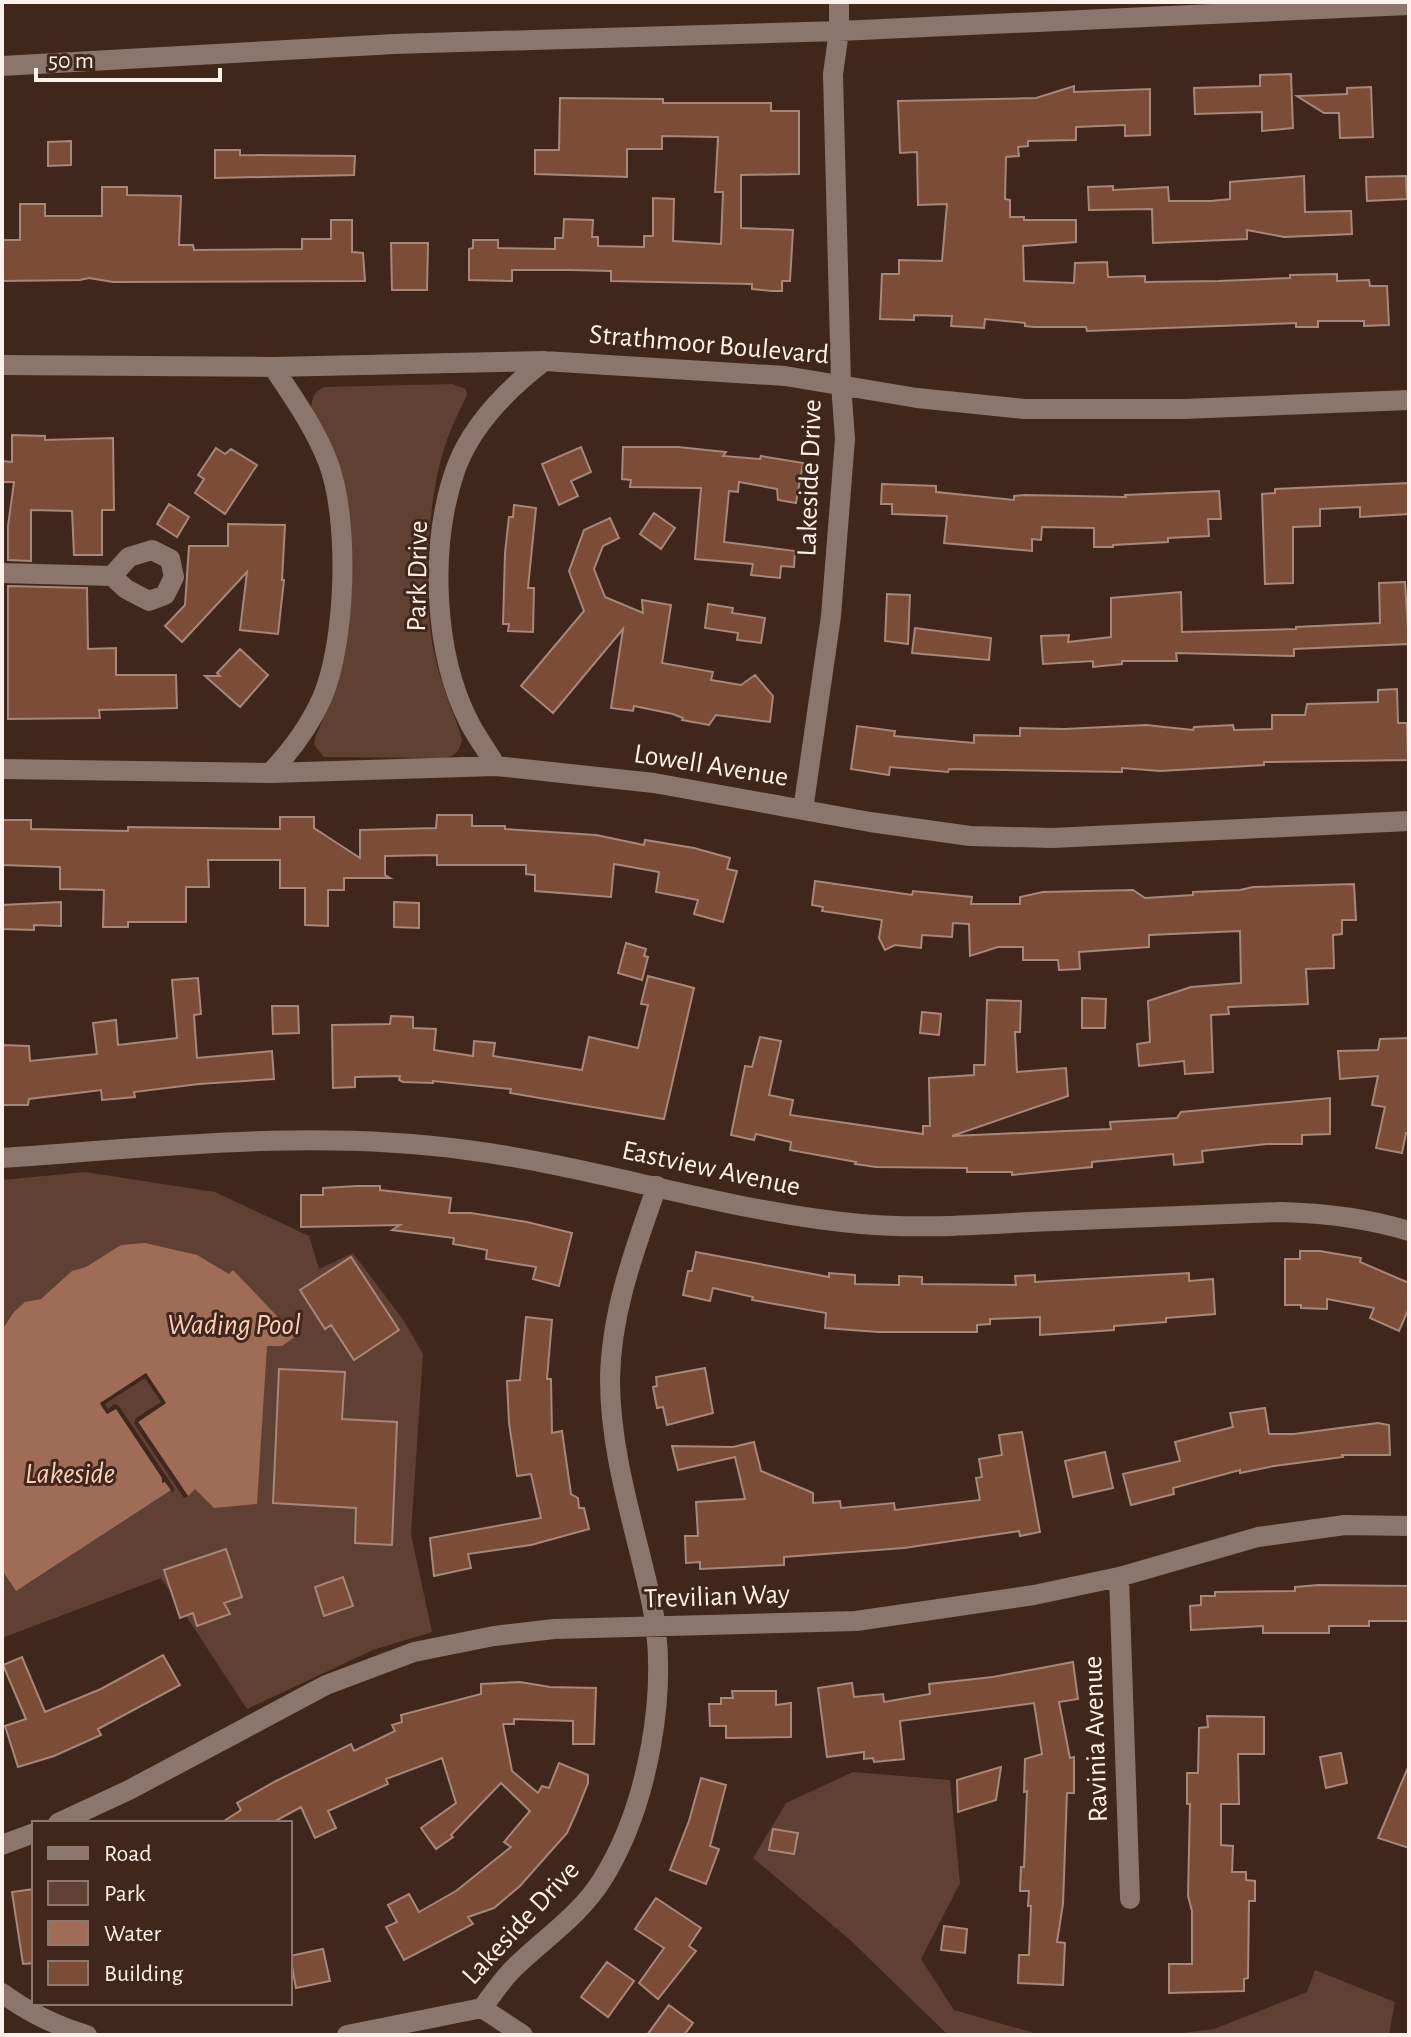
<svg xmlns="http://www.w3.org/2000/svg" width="1411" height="2037" font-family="'Alegreya Sans',sans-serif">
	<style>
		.green { fill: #604033 }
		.water { fill: #9f6d57 }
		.pier { fill: #40261b }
		.building { fill: #7b4c37; stroke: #a78779; stroke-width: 2 }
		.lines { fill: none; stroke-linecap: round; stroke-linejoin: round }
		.minor { stroke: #8c756c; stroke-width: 20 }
		.labels { text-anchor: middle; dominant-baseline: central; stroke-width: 6; stroke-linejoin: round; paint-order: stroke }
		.street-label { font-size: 28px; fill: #fef0ea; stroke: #40261b }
		.water-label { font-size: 30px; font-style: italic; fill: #feceba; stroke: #40261b }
	</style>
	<rect width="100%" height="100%" fill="#40261b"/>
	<!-- green -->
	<path class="green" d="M452,384L466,389L467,395C460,410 452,425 447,440C427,494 422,596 434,652C440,683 453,710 462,739C460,750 457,754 447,758L324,757L314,745L315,738C338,687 349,638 352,582C352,564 353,544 349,527C341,487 324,447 311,409C312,397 314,392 325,387Z
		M85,1172L215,1192L309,1236L319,1269L353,1253L404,1321L423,1354L411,1534L432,1632L373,1650L247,1709L161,1578L2,1638V1180Z
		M853,1772L950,1780L960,1883L921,1959L954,2010L1041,2035H948L849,1939L753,1858L786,1803Z
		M1315,1970L1395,2002L1389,2035H1166L1214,2029L1307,1992Z"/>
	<!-- water -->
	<path class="water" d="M145,1243L197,1255L229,1274L233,1270L296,1336L282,1346H267L257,1504L214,1508L195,1489L188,1496L138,1422L166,1403L146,1373L100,1404L107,1414L116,1408L171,1490L16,1591L2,1570V1330L14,1312L25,1302L41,1299L72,1271L86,1267L121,1245Z"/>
	<!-- pier -->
	<path class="pier" d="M146,1373L166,1403L138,1422L188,1496L184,1498L134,1423L136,1418L161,1402L145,1378L105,1404L108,1409L114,1404L119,1406L174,1488L173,1493L165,1482L162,1483V1478L116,1409L107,1414L100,1403Z"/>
	<!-- building -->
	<path class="building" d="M1291,74L1293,128L1262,131V112L1195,114L1194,88L1260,86V75Z
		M1074,86V92L1150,89V135L1125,136V125L1076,127V140L1028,141V146L1018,147L1019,156L1006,157L1005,199L1010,200V217H1024V220H1076V242L1023,246L1024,281L1074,283L1075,263L1107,262L1108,277L1145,276V282L1219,281L1290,278V275L1337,274V281L1369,280L1370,286H1387L1389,325L1364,326V321H1318V327H1296V323L1087,331L1086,327H1034L1025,326V323L985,319L984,328L951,326L952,316L914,315V320L880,319L882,274H899V260L942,261L947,204L918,205L917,152L900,153L898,101L1036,98Z
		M1371,87L1373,137L1340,138L1339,113H1324L1297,96L1347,94V88Z
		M560,98L663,99V103H771V111H799V174L741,175V228L793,230L790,281H782V291H772L752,289V284L611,281V271L571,270H512V281L469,280V249L473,248V240H498V248L555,249V238H563L564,219L593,220L592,237H598V246L644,247V236H653V198L674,199L673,241L721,244L723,192H715L718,137L662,136V149H627V177L535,174V150H559Z
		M71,141V165L48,166V142Z
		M215,150H240V155L355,156L354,175L215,178Z
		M1304,176L1305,212L1351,211L1352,234L1284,237L1247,230V239L1153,243L1152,209L1089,210L1088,187L1113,186V190L1168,187L1169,201H1211L1230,199V182Z
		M1406,176L1407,199L1367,201L1366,177Z
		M102,187H127V195L181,196L179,245H193L194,250L302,249V239H331V220H352V252L363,253L365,281L113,282L89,278L80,280L2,281V240H20V204H45V216H102Z
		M391,243H428L427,290H392Z
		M12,435L45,436V440L113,438L114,510H102V555H74L72,511L31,510V561L8,560V526L14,482H2V461L12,462Z
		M581,447L591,472L571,481L578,496L559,505L542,464Z
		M623,447H678L726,452L723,456L760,459L761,456L803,463L796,503L778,500L777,489L739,482L738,492L729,491L724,542L795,551L794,567L781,566L780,578L751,575L753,564L695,559L701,488L630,487L631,480L622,479Z
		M216,448L225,454L231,449L257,465L225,514L195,493L204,479L198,475Z
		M1409,483V514L1360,517V507L1320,509V526L1293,527V583L1265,584L1262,494L1275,493V489Z
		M882,484L936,486V492L1014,500V496L1025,495L1126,497L1125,495L1219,491L1221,519H1208L1209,536L1168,538V542L1113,545V547H1094V528L1042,527L1041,540L1032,539V551L944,543L947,516L892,514V504H881Z
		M169,504L189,517L177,537L157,524Z
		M514,505L536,508L528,588H534L533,632L508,631L509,624H503L505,553L509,517H513Z
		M654,513L675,528L661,549L640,534Z
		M610,518L619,538L603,546L594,569L605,597L643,613L642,600L671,605L662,663L713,672L711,680L741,685L755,675L773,696L770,722L716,715L709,725L682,720L683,718L673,714L634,706L633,711L611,708L623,629L553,713L521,686L584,611L569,571L584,530Z
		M228,524L285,525L282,580H284L278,634L240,630L247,572L182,642L165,626L185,605L189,546H228Z
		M1405,582L1409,644L1294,649V656L1176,653L1177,661H1122V664L1093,667V661L1043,664L1041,636L1069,635L1068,642L1111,637V598L1181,592L1182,632L1296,629V627L1380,623L1379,583Z
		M8,586L87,588L88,649L116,648V675H176L177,708L99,710L100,718L8,719Z
		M887,594L910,595L908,644L885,641Z
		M708,604L733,608L732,613L765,618L761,643L737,640L738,633L705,628Z
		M915,628L991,638L989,660L912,653Z
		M240,649L268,675L240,707L205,676H220L217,673Z
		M1397,689L1398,723H1407L1408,760L1264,762V765L1160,771L1122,768V772L949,769L948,772L890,767L889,775L851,769L857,726L895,731L894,736L974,743V735L1020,736V728L1064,729L1146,725L1193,730L1194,727L1233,725L1234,730L1272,729V715H1305L1307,704L1378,702V690Z
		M437,815H472V826H505V829L596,835L644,845L645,840L694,848L730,858L727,869L737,871L723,922L694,914L698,900L656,892L659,872L614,864L611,897L535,891V875L526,874V865H437V855L385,856V875L390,878H344V890H328V926L305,925V888H280V860H208L209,887H186V922H128V927H103L104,890L60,889V867L2,865V820H31V829L128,831V827L280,829V817H314V828L360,858V830L436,828Z
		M815,881L912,895L913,891L972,897L971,904H1020V897L1043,892L1133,890L1145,898L1193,895V892L1240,890L1253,887L1354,884L1356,920H1342V934L1333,935L1334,968L1306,969L1308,1004L1228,1007L1229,1014L1211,1015L1213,1072L1185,1074L1184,1061L1139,1066L1137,1044L1150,1042L1148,1001L1191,987L1241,983L1240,931L1149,935V947L1079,952L1080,969L1059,970L1058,960H1023V947H998L970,956L969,924L953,923L952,937L922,935L921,948L895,945L885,950L879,938L882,920L822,911L823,907L812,905Z
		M61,902V926L34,925V930L2,929V905Z
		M394,902L419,903V928L394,927Z
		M626,943L646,949L644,956L648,957L642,980L618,973Z
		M648,976L694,988L664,1119L510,1093L511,1089L433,1081V1083L403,1082L399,1080L400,1076L355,1077V1087L333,1088L332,1025L390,1024L391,1016L413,1017V1028L436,1029L434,1050L473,1056L474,1041L495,1043L493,1056L582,1070L589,1037L638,1048L648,1005L641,1004Z
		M198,978L201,1014L194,1015L197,1058L272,1051L274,1079L199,1084L134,1092L135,1097L102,1100L101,1090L29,1099L28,1105H2V1045L29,1046L30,1061L97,1054L93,1023L116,1020L118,1045L177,1038L172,980Z
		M1082,998L1106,999L1105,1028H1082Z
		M987,1000L1021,1001L1020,1032H1015L1017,1072L1066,1068L1068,1096L952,1136L1111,1129L1110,1122L1177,1118L1181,1112L1330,1098V1134L1302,1135V1144H1267L1202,1151L1203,1162L1174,1165L1173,1154L1092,1162V1167L1012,1175V1172H967V1168L876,1167L855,1164L856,1162L790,1150L791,1142L756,1134L754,1140L731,1135L745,1066L752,1067L760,1037L781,1041L769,1095L793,1100L790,1115L923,1134V1126H930L929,1078L974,1075V1065H985Z
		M272,1006H298L299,1033L273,1034Z
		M922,1012L941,1014L939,1035L920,1033Z
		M1409,1038V1133H1406L1402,1153L1376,1148L1385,1107L1372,1105L1378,1076L1340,1079L1338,1051L1378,1050L1380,1039Z
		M357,1186H380V1190L451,1198L449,1213H471L527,1222L572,1233L559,1286L533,1279L536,1267L486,1259L487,1250L453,1244L454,1238L392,1230L400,1225L301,1227V1195H323V1188Z
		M1300,1251H1320L1361,1258L1360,1262L1409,1283V1308L1399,1331L1370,1318L1374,1308L1327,1299V1309L1301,1308V1305H1285V1259H1300Z
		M696,1252L829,1277V1273L855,1275V1284L899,1285V1276L922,1277V1284L1016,1285L1015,1276L1035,1275V1282L1189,1273V1281L1213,1279L1215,1314L1166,1318V1322L1114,1326V1330L1040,1335V1317L990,1319V1324L977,1325V1332H878L825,1328L826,1313L752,1300L753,1297L713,1288L710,1301L683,1295L688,1271H692Z
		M351,1257L399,1330L354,1360L331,1325L325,1329L300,1290Z
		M526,1317L552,1320L547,1379H551L552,1433L562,1431L571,1494L578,1498L579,1508H584L589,1529L531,1545L468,1554L471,1568L434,1576L430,1538L541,1518L531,1474L517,1476L509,1423L507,1381L520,1380Z
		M705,1368L713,1413L667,1425L663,1407L657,1408L653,1387L657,1386L656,1377Z
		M279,1369L345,1372L342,1419L397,1422L392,1545L355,1543L356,1508L273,1503Z
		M1265,1408L1269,1434H1294L1378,1423L1389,1425L1390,1455H1342L1343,1457L1274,1466L1240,1473V1470L1173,1488L1174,1494L1131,1505L1123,1474L1180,1461L1175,1442L1233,1427L1230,1413Z
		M1022,1432L1040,1532L1020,1536L1019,1531L904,1548L784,1557V1565L700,1569V1562L686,1563L685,1536H698L696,1502L745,1499L735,1457L678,1470L672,1446L733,1447L754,1442L761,1471L813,1493V1503L840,1501L841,1508L894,1503L895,1510L980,1500L976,1478L982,1477L979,1459L1002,1455L999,1435Z
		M1105,1452L1113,1488L1073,1497L1065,1461Z
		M226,1549L242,1597L224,1603L230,1614L197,1626L193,1613L180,1618L164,1570Z
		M343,1577L353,1606L324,1616L315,1587Z
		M1319,1585L1409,1586V1621H1369V1626H1329V1633H1263V1626L1191,1630L1190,1606L1201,1605V1596H1215V1592L1295,1591V1587Z
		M163,1655L180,1685L98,1729L101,1735L54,1756L18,1767L5,1726L26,1719L3,1665L22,1657L45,1712L101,1689Z
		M1073,1662L1078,1699L1059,1702L1070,1758L1074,1757V1793H1067L1063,1904L1057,1942L1065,1943L1063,1985L1018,1983L1019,1955H1029L1031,1906H1028L1029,1891H1020L1021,1867H1024L1027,1791L1024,1792L1025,1759L1042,1754L1034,1703L900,1721L904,1759L874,1762L873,1758L864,1759V1752L827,1757L818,1688L852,1683L854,1697L883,1694L884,1702L930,1694L929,1684L993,1677Z
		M520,1682L550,1687L596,1688L594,1744H573V1721L514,1719V1724H503L512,1771L538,1793L542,1786L549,1788L559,1763L588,1775V1783L576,1813L567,1833L520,1886L494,1908L468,1917L473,1924L404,1960L386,1927L397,1922L388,1905L409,1894L419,1912L456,1891L511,1847L504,1842L530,1811L501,1783L451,1835L453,1837L436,1849L421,1828L456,1803L442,1758L386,1779L388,1784L328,1811L336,1828L315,1838L301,1807L272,1823H221L241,1810L237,1803L276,1781L351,1744L354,1751L395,1731L392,1725L402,1722L401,1715L481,1694V1684Z
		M732,1691H776V1705L791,1703V1737L726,1738V1726H710L709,1704H721V1698H733Z
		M1207,1716L1264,1717V1754H1238L1239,1804H1221V1845L1233,1846L1232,1872H1246V1880L1255,1881V1901H1249L1248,1978L1244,1979V1991L1169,1993V1964H1192V1911L1188,1896L1190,1804H1187V1773H1198L1199,1728L1208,1727Z
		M1341,1753L1347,1783L1326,1788L1320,1757Z
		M1409,1765V1848L1378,1838Z
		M1001,1767L996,1800L958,1812L957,1780Z
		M701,1778L726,1785L710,1846L719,1849L706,1884L670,1870L689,1821Z
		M773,1829L798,1833L794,1854L769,1850Z
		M34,1889V1963L23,1964L12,1892Z
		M656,1898L701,1928L689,1946L696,1951L658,1999L639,1983L664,1948L635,1929Z
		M944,1926L967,1929L965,1953L941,1950Z
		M323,1949L330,1981L296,1988L290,1956Z
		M607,1962L634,1981L608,2017L581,1997Z
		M669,2005L693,2023L684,2035H647Z"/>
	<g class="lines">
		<!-- minor -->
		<path class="minor" d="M2,66L394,44L839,31L1409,5
			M2,365L273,367L544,361L785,376L917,398L1024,409H1183L1409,400
			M2,573L112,576L126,589L149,601L165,595L174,577L170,559L152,550L129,557L112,576
			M496,766C488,752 478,739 470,724C433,653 429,544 456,468C472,425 509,388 544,361
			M2,769L270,773L496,766L654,783L870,822L970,836L1052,838L1409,821
			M270,773C292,750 309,727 322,698C346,643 350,519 328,462C315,428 293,397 273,367
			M803,810L831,616L845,439L841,384L833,74L839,31V2
			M2,1158C157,1147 313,1129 467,1150C599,1167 728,1212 861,1224C917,1229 973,1225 1029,1222C1113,1219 1197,1216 1281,1212C1326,1213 1366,1218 1409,1231
			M1119,1577L1130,1899
			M58,1823L129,1790L326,1685L414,1652L494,1636L554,1629L856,1621L1034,1595L1119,1577L1258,1537L1345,1525L1409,1526
			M2,1845L34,1833
			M2,1993C28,2012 56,2026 87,2035
			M482,2008L523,2035
			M347,2035L482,2008C493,1994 503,1978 516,1966C545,1938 580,1915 602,1880C649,1805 670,1686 651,1600C635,1527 610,1455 610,1379C611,1311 635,1249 657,1186"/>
	</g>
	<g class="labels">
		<!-- street labels -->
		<g class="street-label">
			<text transform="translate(709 345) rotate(5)">Strathmoor Boulevard</text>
			<text transform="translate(810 478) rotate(-88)">Lakeside Drive</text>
			<text transform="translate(418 576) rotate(-89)">Park Drive</text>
			<text transform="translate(711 766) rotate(9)">Lowell Avenue</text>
			<text transform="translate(711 1169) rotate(12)">Eastview Avenue</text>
			<text transform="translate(717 1597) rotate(-2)">Trevilian Way</text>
			<text transform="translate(1096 1739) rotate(-92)">Ravinia Avenue</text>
			<text transform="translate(521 1923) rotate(-47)">Lakeside Drive</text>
		</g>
		<!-- water labels -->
		<g class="water-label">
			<text x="234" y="1325">Wading Pool</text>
			<text x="70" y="1474">Lakeside</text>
		</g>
	</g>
	<!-- border -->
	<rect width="1411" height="2037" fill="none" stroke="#fef0ea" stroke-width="8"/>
	<!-- legend -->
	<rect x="32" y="1821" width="260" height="184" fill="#40261b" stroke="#8c776e" stroke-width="2"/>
	<rect x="48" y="1847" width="40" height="12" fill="#8c756c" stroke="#8c776e" stroke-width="2"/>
	<text x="104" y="1861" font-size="24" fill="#fef0ea">Road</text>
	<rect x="48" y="1881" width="40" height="24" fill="#604033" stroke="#8c776e" stroke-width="2"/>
	<text x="104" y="1901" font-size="24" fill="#fef0ea">Park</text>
	<rect x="48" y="1921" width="40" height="24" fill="#9f6d57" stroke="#8c776e" stroke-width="2"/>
	<text x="104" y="1941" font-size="24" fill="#fef0ea">Water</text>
	<rect x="48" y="1961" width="40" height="24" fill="#7b4c37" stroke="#8c776e" stroke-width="2"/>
	<text x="104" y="1981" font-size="24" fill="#fef0ea">Building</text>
	<!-- scale -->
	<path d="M36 68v12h184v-12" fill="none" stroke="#fef0ea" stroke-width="4"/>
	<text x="48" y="68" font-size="24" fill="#fef0ea" stroke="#40261b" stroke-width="6" paint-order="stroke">50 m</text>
</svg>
